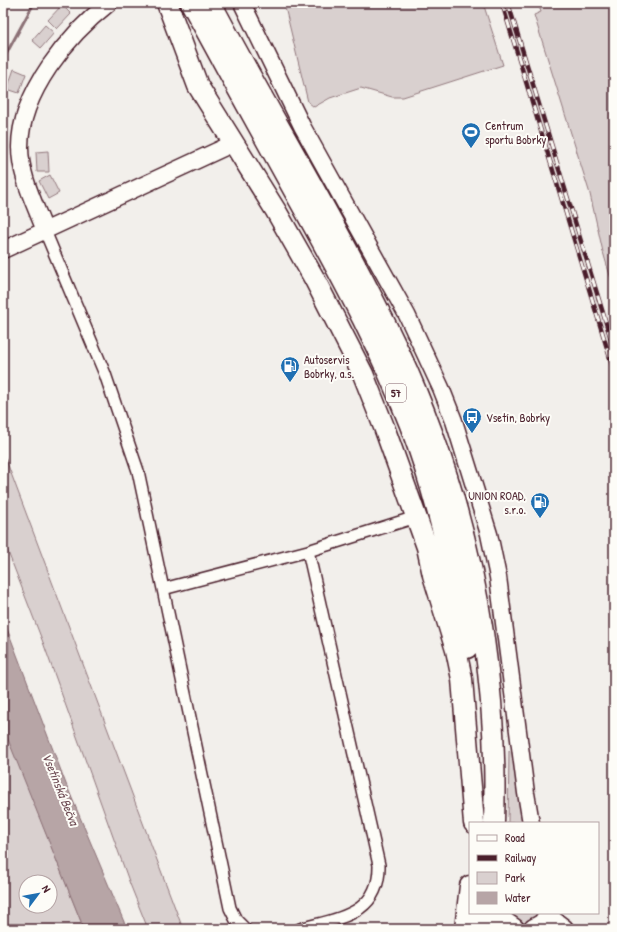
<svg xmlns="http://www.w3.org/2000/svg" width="617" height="932" font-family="'Patrick Hand',sans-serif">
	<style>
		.green { fill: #d9d0cf; stroke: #92787d; fill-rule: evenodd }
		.water { fill: #b7a5a6; stroke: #8b6f75 }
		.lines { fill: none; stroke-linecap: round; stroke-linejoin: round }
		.stream { stroke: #8b6f75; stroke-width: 3 }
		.street-casing { stroke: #4a1f2b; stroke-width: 14 }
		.secondary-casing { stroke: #4a1f2b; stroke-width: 19 }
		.highway-casing { stroke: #4a1f2b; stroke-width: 23 }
		.street { stroke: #fdfcf7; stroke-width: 11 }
		.secondary { stroke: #fdfcf7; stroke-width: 16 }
		.highway { stroke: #fdfcf7; stroke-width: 20 }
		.rail-casing { stroke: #4a1f2b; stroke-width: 4.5 }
		.rail { stroke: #fdfcf7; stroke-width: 3; stroke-dasharray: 9; stroke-linecap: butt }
		.labels { text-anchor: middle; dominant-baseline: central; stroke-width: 4; stroke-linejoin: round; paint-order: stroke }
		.shield { fill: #fdfcf7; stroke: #806168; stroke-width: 1 }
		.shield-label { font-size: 11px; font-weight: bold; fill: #4a1f2b }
		.poi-label { font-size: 12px; fill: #4a1f2b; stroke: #fdfcf7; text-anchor: start }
		.water-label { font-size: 13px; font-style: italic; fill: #704e56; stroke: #fdfcf7 }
	</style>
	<rect width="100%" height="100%" fill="#f2efeb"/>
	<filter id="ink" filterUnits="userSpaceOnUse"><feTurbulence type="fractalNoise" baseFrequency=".025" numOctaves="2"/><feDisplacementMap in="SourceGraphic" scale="8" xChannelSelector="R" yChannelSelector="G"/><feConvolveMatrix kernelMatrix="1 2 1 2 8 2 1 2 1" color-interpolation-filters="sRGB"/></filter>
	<g filter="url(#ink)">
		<!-- green -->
		<path class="green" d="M284,3H483L503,65L403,97H392L361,88L330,98L314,107L308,102Z
			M538,3H614V289L603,252L590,194L534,15L541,12Z
			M62,5L71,14L57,29L48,20Z
			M45,25L54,33L41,48L32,40Z
			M14,69L26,74L19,93L7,89Z
			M48,151L49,172H37L36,152Z
			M50,175L59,193L48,199L39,181Z
			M3,452L183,929H148L130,884L44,645L3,539Z
			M3,725L84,929H3ZM26,882H50V906H26Z
			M509,751L512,752L523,823H508Z
			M506,913H545C524,928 527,929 506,913Z"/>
		<!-- water -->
		<path class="water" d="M3,618L66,784L127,929H84L3,727Z"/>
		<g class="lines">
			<!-- stream -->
			<path class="stream" d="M3,70L4,58L34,3
				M3,190L5,223"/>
			<!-- street casing -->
			<g class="street-casing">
				<path id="street" d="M45,231L105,374L138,471L163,589L308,551L416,517
					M163,589L230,908L236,920L245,929
					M300,929C338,918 380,915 379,865L308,551"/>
			</g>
			<!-- secondary casing -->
			<g class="secondary-casing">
				<path id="secondary" d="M242,3L302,126L407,315L441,388L454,421L489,534L498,577L526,793L531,823
					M45,231C35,204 20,176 20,147C20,93 68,35 109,3
					M3,250L234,143"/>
			</g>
			<!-- highway casing -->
			<g class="highway-casing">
				<path id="highway" d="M167,3L198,86L276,211L314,278L363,374L384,427L427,547L433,575L456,650L462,679L474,823
					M191,3C230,75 269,146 309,218C346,285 382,353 410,425C437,497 454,572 467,648
					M211,3C272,119 342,231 398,350C467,499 499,659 494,823
					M499,913L504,922L514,929
					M543,924L555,923L563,929
					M465,929L470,886
					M485,929L487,913
					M534,929L543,924L550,913"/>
			</g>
			<!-- street -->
			<use href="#street" class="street"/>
			<!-- secondary -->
			<use href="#secondary" class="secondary"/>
			<!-- highway -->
			<use href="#highway" class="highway"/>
			<!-- rail casing -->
			<g class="rail-casing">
				<path id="rail" d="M502,3L614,371
					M508,3L614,349"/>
			</g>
			<!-- rail -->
			<use href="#rail" class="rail"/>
		</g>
	</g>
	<!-- icons -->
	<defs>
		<g id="stadium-pin" transform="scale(1)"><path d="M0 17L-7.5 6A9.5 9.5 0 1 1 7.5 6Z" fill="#1f6fb2" stroke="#fdfcf7"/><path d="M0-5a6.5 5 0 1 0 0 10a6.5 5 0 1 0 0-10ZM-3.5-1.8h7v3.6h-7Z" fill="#fff"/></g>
		<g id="fuel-pin" transform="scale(1)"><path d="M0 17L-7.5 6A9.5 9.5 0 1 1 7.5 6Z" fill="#1f6fb2" stroke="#fdfcf7"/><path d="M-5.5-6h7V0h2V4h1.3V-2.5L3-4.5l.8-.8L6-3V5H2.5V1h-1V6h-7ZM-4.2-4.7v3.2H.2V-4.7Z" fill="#fff"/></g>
		<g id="bus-pin" transform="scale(1)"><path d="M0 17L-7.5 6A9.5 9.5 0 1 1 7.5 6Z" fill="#1f6fb2" stroke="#fdfcf7"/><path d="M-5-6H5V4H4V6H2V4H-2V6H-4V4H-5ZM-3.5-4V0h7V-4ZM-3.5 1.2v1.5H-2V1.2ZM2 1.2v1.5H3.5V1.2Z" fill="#fff"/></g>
	</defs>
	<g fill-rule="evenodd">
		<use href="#stadium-pin" x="471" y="132"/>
		<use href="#fuel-pin" x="290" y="366"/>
		<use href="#bus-pin" x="472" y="417"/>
		<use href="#fuel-pin" x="540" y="502"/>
	</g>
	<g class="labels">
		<!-- shield labels -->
		<rect class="shield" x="386" y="384" width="20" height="18" rx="3"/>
		<g class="shield-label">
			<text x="396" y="393">57</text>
		</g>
		<!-- poi labels -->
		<g class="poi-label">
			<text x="485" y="125">Centrum<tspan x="485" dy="14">sportu Bobrky</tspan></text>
			<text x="304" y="359">Autoservis<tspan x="304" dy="14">Bobrky, a.s.</tspan></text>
			<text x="486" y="417">Vsetín, Bobrky</text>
			<text x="526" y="495" text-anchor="end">UNION ROAD,<tspan x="526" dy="14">s.r.o.</tspan></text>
		</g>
		<!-- water labels -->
		<g class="water-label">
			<text transform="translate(61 789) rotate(68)">Vsetínská Bečva</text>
		</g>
	</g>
	<!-- margin -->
	<rect width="617" height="932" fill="none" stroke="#fdfcf7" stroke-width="16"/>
	<rect x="8" y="8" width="601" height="916" fill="none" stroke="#4a1f2b" stroke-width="1.5" filter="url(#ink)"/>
	<!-- legend -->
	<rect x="469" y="822" width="130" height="92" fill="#fdfcf7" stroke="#b5a4a5"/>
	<rect x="477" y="835" width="20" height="6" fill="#fdfcf7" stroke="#b5a4a5"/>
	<text x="505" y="842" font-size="12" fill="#4a1f2b">Road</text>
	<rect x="477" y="855" width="20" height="6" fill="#4a1f2b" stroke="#b5a4a5"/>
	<text x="505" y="862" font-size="12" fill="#4a1f2b">Railway</text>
	<rect x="477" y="872" width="20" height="12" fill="#d9d0cf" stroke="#b5a4a5"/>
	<text x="505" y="882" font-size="12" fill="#4a1f2b">Park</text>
	<rect x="477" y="892" width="20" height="12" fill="#b7a5a6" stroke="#b5a4a5"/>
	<text x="505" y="902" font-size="12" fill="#4a1f2b">Water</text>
	<!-- north arrow -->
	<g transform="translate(38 894) rotate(58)"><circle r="19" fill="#fdfcf7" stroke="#b5a4a5"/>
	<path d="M0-3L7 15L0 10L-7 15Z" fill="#1f6fb2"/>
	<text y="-6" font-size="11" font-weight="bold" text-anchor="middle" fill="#4a1f2b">N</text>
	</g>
</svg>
